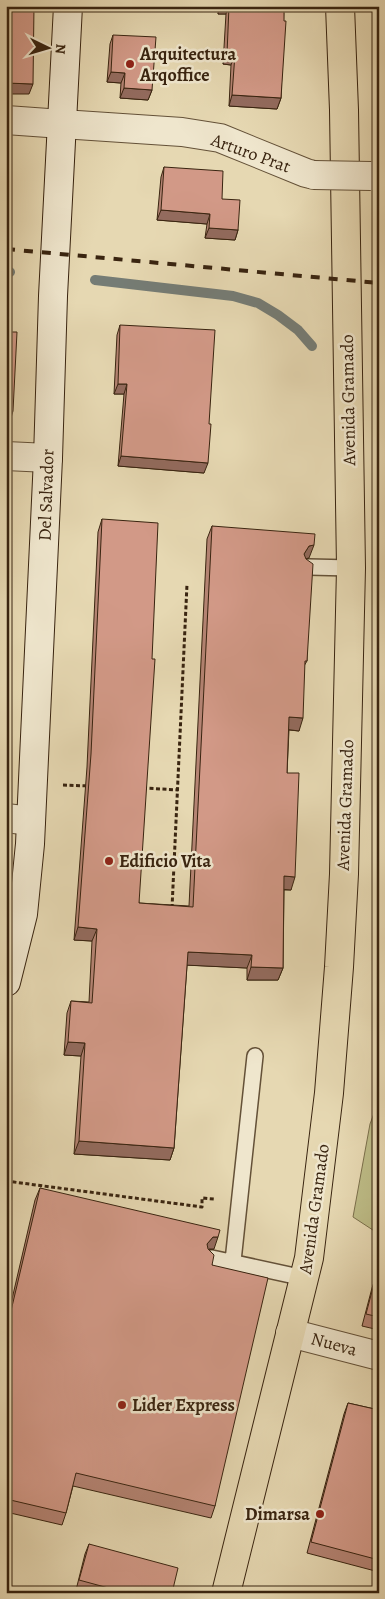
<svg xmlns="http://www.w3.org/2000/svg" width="385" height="1599" font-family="Alegreya,serif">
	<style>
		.green { fill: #bdbc87; stroke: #7b704c }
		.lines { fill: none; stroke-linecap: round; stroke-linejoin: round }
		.stream { stroke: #757c75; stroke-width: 10 }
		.service-casing { stroke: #645138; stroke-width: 18 }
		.minor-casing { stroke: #645138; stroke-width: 30 }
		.tertiary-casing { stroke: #645138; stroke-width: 30 }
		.secondary-casing { stroke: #392410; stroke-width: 30 }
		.primary-casing { stroke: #392410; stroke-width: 30 }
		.path { stroke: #392410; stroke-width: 3; stroke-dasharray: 4 2.5; stroke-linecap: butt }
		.service { stroke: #efe6cd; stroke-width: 15 }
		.minor { stroke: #efe6cd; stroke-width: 28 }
		.tertiary { stroke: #efe6cd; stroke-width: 28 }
		.secondary { stroke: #efe6cd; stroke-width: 28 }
		.primary { stroke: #e6d8b2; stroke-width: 28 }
		.rail { stroke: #392410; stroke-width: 4; stroke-dasharray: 9 9; stroke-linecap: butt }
		.tertiary-bridge-casing { stroke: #645138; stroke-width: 30; stroke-linecap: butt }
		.tertiary-bridge { stroke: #efe6cd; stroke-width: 28 }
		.wall { fill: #b58474; stroke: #392410 }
		.shaded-wall { fill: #936b5e; stroke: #392410 }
		.building { fill: #d29987; stroke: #392410 }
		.poi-dot { fill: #8f2418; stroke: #efe6cd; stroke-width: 2 }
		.labels { text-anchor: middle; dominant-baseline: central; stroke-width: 5; stroke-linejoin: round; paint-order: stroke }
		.poi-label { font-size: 18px; font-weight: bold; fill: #392410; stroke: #efe6cd; text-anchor: start }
		.street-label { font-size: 18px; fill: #392410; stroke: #efe6cd }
	</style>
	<rect width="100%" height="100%" fill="#e6d8b2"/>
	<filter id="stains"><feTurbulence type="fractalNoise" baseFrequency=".004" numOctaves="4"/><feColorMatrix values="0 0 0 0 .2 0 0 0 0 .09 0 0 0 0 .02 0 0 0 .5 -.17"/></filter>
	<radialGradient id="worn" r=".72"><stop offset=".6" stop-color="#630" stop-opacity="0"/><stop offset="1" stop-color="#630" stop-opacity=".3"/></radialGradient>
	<!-- green -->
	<path class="green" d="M379,1100V1234L353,1217L370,1124Z"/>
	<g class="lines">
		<!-- stream -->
		<path class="stream" d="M6,271L10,272
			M95,280L233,296L258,303L278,315L298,330L312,346"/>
		<!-- service casing -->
		<g class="service-casing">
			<path id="service" d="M309,567L351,568
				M212,1258L304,1278
				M233,1261L255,1056"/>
		</g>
		<!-- minor casing -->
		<g class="minor-casing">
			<path id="minor" d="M6,120L62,124
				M6,818L31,821
				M290,1333L379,1356"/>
		</g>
		<!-- tertiary casing -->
		<g class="tertiary-casing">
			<path id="tertiary" d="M62,124L182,132L220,138L306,173L314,175
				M6,456L48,458"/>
		</g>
		<!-- secondary casing -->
		<g class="secondary-casing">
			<path id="secondary" d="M6,982L23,914L30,844L48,458L53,296L68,6"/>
		</g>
		<!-- primary casing -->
		<g class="primary-casing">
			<path id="primary" d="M226,1593L309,1258L329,1093L339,967L344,874L351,568L344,110L340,6"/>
		</g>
		<!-- path -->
		<path class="path" d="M63,785L90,786
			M143,788L178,790
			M172,908L187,584
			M6,1181L202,1207V1198L214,1199"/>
		<!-- service -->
		<use href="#service" class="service"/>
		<!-- minor -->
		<use href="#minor" class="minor"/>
		<!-- tertiary -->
		<use href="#tertiary" class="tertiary"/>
		<!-- secondary -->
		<use href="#secondary" class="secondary"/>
		<!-- primary -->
		<use href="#primary" class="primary"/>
		<!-- rail -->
		<path class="rail" d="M6,249L379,283"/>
		<!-- tertiary-bridge casing -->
		<g class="tertiary-bridge-casing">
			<path id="tertiary-bridge" d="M314,175L371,176"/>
		</g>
		<!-- tertiary-bridge -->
		<use href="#tertiary-bridge" class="tertiary-bridge"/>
	</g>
	<!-- wall -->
	<path class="wall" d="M218,6H284L281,98L277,109L229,106L231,65L223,64L226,14H218Z
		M113,35L152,90L148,100L120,98L121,83L107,82L110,44Z
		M164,167L222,199L238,230L235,240L205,238L207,224L157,220L161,177Z
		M120,325L204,473L118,466L124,394H114L117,335Z
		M102,519L139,903L189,906L207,539L212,526L309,558L306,559L307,661L304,666L299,731L289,730L287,773L291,890H284L283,968L278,980H247V968L187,965L174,1148L170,1160L74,1154L81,1056L64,1055L67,1013L71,1001L89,1002L92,941L74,940L87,767L98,532Z
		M40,1188L214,1249L208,1250L212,1265L215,1506L211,1518L73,1486L66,1513L62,1525L6,1512V1325L35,1200Z
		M376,1276L379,1277V1330L362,1326L372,1288Z
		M348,1403L379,1410V1572L307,1553L344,1414Z
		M89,1544L172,1593H88L76,1590L85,1554Z"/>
	<!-- shaded-wall -->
	<path class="shaded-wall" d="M221,6H228L226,14H218Z
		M227,54H235L231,65L223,64Z
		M111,72L125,73L121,83L107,82Z
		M6,83L33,84L29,94H6Z
		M124,88L152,90L148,100L120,98Z
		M232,95L281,98L277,109L229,106Z
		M161,210L210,214L207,224L157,220Z
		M209,228L238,230L235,240L205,238Z
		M118,384H127L124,394H114Z
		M6,411H13L10,421H6Z
		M121,456L208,463L204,473L118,466Z
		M314,545L309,558L304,559V554L309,546Z
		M289,717L303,718L299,731L284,729Z
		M284,876L295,877L291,890L280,889Z
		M78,927L97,929L92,941L74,940Z
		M188,952L252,955L247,968L184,965Z
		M251,967L283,968L278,980H247Z
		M68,1042L85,1043L81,1056L64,1055Z
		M79,1141L174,1148L170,1160L74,1154Z
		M213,1237H218L214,1249H209L203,1256L207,1244Z"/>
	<!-- building -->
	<path class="building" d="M6,6H34L33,84L6,83Z
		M229,6H284V21H286L281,98L232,95L235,54H227Z
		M113,35L156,37L152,90L124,88L125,73L111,72Z
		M164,167L223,171L222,199L240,200L238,230L209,228L210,214L161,210Z
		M120,325L215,330L209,424H211L208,463L121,456L127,384H118Z
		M6,332H17L13,411H6Z
		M102,519L158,523L152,659H155L139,903L193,907L212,526L315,534L314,545L309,546L304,554L306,559L313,564L307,661H305L303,718L289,717L287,773H299L295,877L284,876L283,968L251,967L252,955L188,952L174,1148L79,1141L85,1043L68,1042L71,1001L92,1003L97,929L78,927L91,754Z
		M40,1188L220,1230L218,1237H213L207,1244L208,1249L214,1255L212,1265L268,1278L215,1506L76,1473L66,1513L6,1499V1332Z
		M376,1276L379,1277V1317L366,1314Z
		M348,1403L379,1410V1560L311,1542Z
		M89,1544L178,1568L172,1593H127L79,1580Z"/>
	<!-- markers -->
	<g class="poi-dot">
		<circle cx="130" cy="64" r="5"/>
		<circle cx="109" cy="861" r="5"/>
		<circle cx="122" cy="1405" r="5"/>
		<circle cx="320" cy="1514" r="5"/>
	</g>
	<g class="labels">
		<!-- poi labels -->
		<g class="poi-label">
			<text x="140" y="54">Arquitectura<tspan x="140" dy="21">Arqoffice</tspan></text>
			<text x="119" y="861">Edificio Vita</text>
			<text x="132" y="1405">Lider Express</text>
			<text x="310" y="1514" text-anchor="end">Dimarsa</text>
		</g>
		<!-- street labels -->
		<g class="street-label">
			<text transform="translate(251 153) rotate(20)">Arturo Prat</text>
			<text transform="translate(348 400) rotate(-91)">Avenida Gramado</text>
			<text transform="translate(46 495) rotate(-88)">Del Salvador</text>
			<text transform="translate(345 805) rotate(-88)">Avenida Gramado</text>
			<text transform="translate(314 1209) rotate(-82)">Avenida Gramado</text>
			<text transform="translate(334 1344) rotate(15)">Nueva</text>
		</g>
	</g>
	<!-- margin -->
	<rect width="385" height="1599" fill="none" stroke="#e6d8b2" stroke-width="25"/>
	<rect x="8" y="8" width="370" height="1584" fill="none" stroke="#392410" stroke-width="2.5"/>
	<rect x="12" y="12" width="360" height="1574" fill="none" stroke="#392410"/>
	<!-- north arrow -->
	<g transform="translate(48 48) rotate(95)" stroke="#efe6cd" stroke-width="4" paint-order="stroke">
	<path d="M0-4L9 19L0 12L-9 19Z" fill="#392410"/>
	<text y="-8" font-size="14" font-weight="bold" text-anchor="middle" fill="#392410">N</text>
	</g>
	<rect width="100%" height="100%" filter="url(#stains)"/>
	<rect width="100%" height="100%" fill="url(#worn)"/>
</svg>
